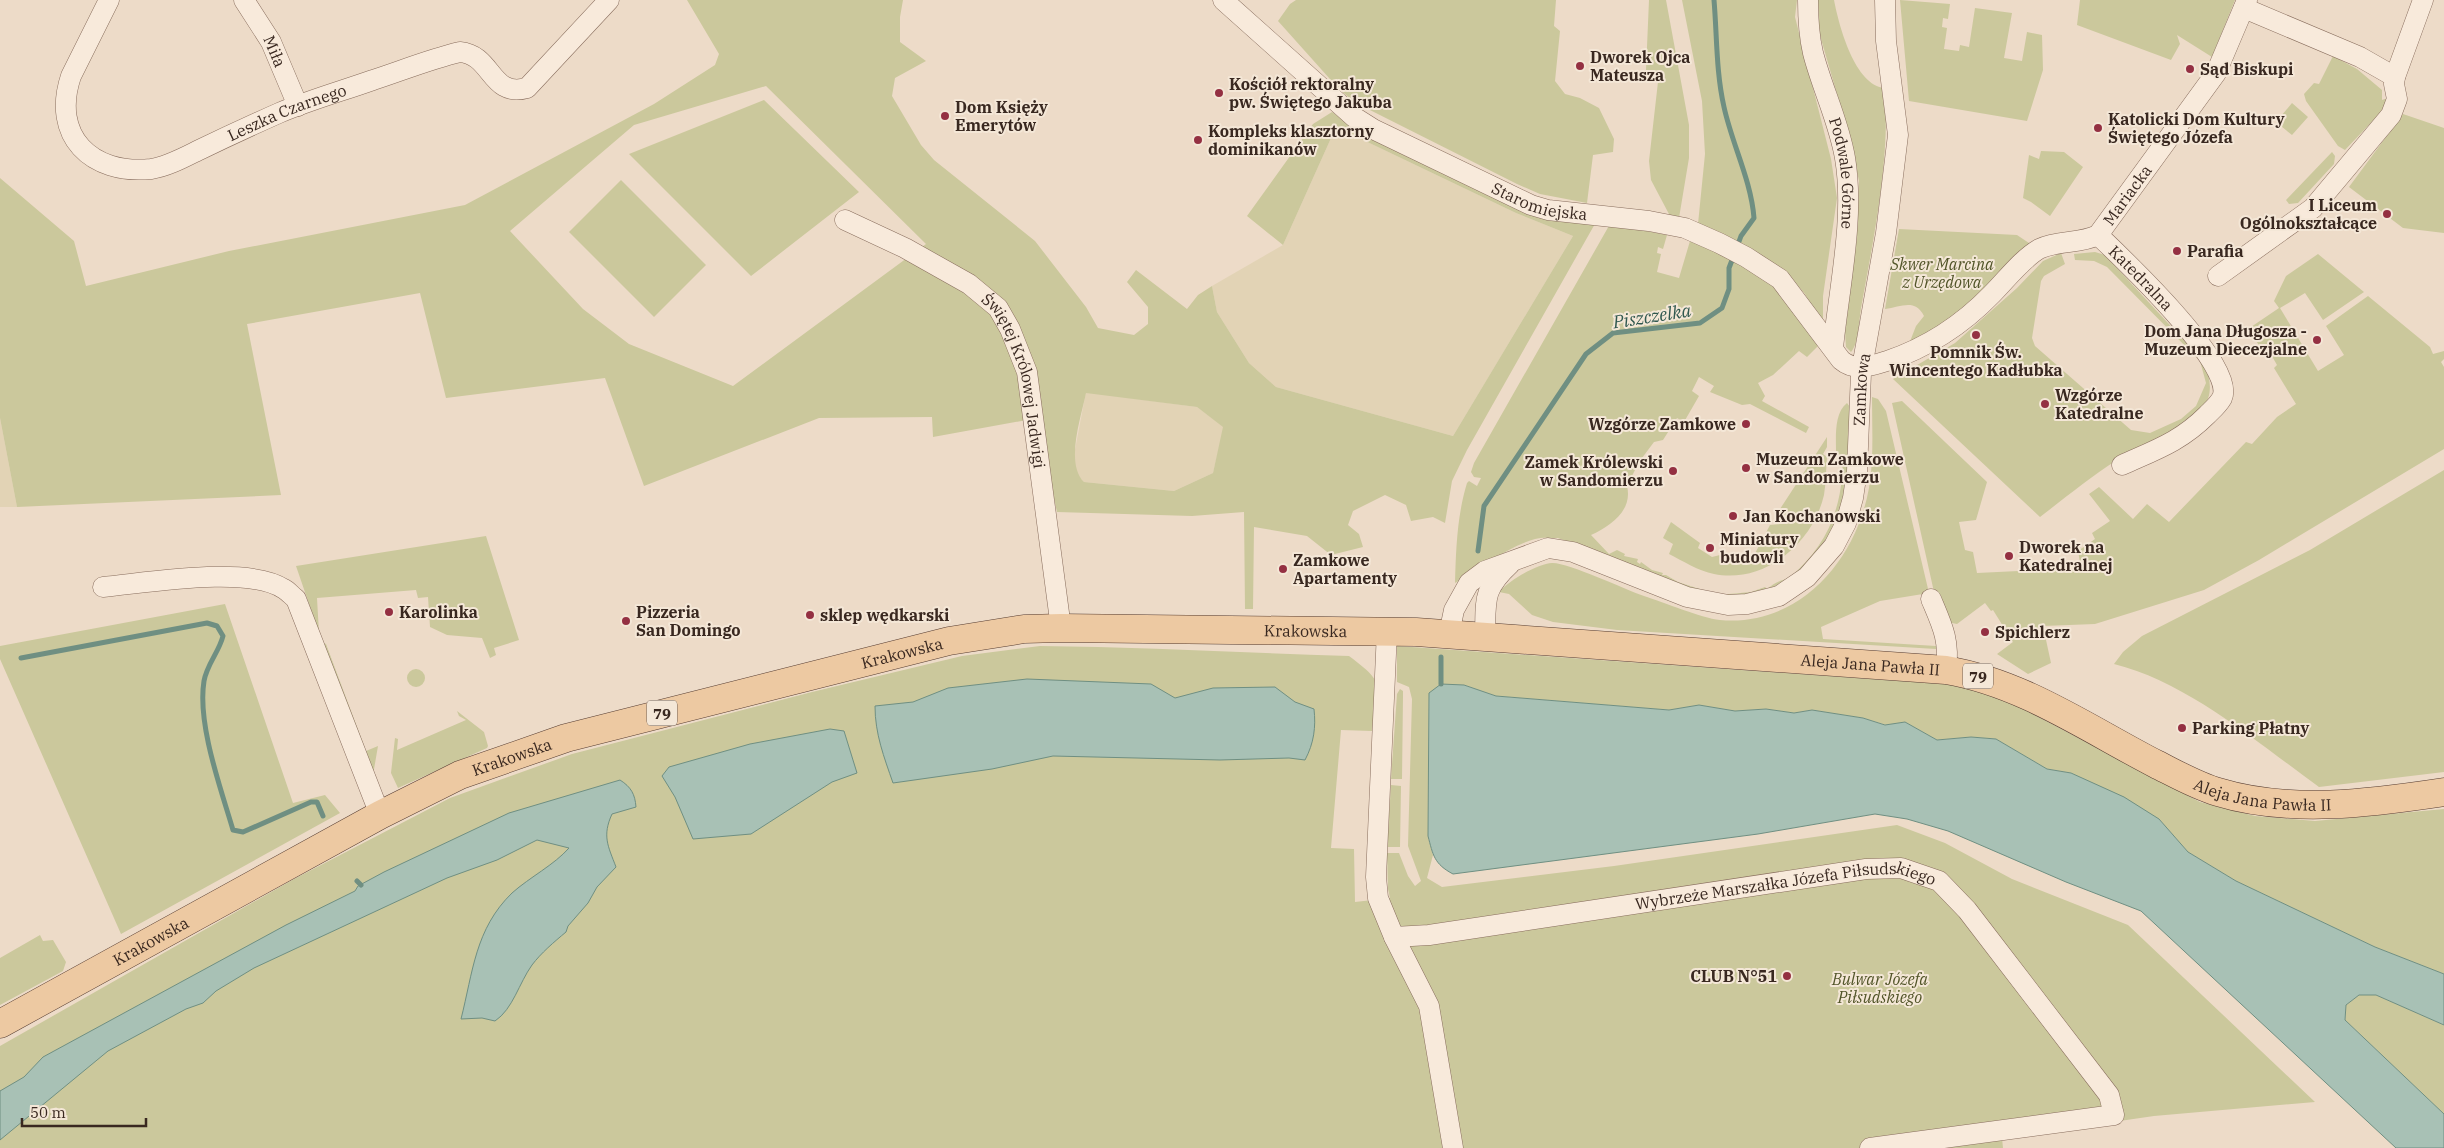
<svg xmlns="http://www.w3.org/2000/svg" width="2444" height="1148" font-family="'IBM Plex Serif',serif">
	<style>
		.farmland { fill: #e2d3b5 }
		.green { fill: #cbc89c; fill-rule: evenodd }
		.water { fill: #a8c1b5; stroke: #6f8f82 }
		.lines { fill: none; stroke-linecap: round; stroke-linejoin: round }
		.stream { stroke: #6f8f82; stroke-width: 5 }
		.street-casing { stroke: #886d5d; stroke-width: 21 }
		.primary-casing { stroke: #563c31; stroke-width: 29 }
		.street { stroke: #f8eadb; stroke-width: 20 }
		.primary { stroke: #edc9a2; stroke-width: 28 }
		.poi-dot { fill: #943042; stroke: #f4e7d7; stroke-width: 2 }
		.labels { text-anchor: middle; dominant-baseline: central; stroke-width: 4; stroke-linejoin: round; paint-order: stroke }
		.shield { fill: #f4e7d7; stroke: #716157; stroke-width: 1 }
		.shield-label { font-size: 15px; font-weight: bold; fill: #392820 }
		.street-label { font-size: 16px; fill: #392820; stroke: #f4e7d7 }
		.poi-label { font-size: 16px; font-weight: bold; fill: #392820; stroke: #f4e7d7; text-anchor: start }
		.park-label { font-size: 16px; font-style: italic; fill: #515428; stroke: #f4e7d7 }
		.water-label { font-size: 18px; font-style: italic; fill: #30584f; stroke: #f4e7d7 }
	</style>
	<rect width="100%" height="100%" fill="#eddbc8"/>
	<!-- farmland -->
	<path class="farmland" d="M1336,127L1516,213L1573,236L1453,436L1276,387L1249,363L1217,312L1212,286L1283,245Z
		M1086,392L1197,407L1224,427L1213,473L1174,491L1084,482L1078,476L1073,460Z
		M0,418L17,507H0Z"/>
	<!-- green -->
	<path class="green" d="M687,0H903L900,17V42L926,61L895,78L892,96L921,145L934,160L1035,241L1086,307L1098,328L1134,335L1148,324V307L1127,282L1136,270L1187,309L1198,295L1212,286L1217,312L1249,363L1276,387L1453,436L1573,236L1516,213L1336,127L1283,245L1247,216L1313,124L1332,112L1357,129L1596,222L1467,450L1452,481L1445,523L1433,517L1411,521L1406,505L1385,495L1353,511L1348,525L1359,534L1363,547L1331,555L1307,536L1254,527L1253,609H1245L1244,512L1192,516L1057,512L1046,462L1032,419L933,437L932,417L819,418L644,486L605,378L446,398L420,293L247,324L281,495L17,507L0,418V178L74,241L86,286L229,251L465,205L654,104L715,65L719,54ZM766,86L926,244L733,386L629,344L583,309L510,231L634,125ZM1086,393L1197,407L1223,427L1213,473L1174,491L1084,482C1065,463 1081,418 1086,393Z
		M1296,0H1556L1554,26L1560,31L1555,81L1565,94L1580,98L1599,108L1614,139L1613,152L1593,155L1587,203L1540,194L1517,184L1354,102L1338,88L1278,21L1290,4Z
		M1649,0H1666L1689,125V158L1679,218L1670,216L1651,180L1649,161L1659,73L1646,70Z
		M1682,0H1797L1795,17L1831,159L1837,198L1823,296V323H1820L1805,294L1791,278L1698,224L1705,154L1702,101Z
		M1818,0H1834C1839,26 1855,86 1885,88C1890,162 1874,236 1861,308C1859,320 1859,343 1851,352L1846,347L1845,332L1857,236L1859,181L1850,139L1819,32Z
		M1900,0L1950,4L1948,19L1943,18L1942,27L1947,28L1944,49L1959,51L1960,45L1969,47L1975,8L2012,13L2004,58L2022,61L2027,32L2042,35L2043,70L2027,121L1909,101Z
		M2080,0H2235L2212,57L2177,35L2180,44L2171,60L2077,25Z
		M2333,56L2357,69L2382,90V100L2385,99L2388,101L2384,109L2345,150L2338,146L2306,101L2304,94L2314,83L2319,84Z
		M764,100L859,192L751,276L629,154Z
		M2292,103L2308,117L2292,135L2276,122Z
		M2403,114L2444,128V233L2403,228L2349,187Z
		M2041,151L2064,152L2083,167L2050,216L2031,202L2023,198L2029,155L2039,159Z
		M2332,152L2335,156L2334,164L2298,203L2289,204L2286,200Z
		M621,180L706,265L654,317L569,232Z
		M1610,224L1667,235L1663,249L1658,247L1657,253L1661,254L1657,272L1679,278L1690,241C1716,253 1746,263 1769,281C1789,298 1803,324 1818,346L1807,357L1799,351L1773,375L1758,383L1765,396L1762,401L1809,427L1806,433L1750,404L1742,405L1710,392L1714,386L1699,377L1692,391L1699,396L1684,422L1677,418L1663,440L1654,442L1639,462L1627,486C1633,510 1611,526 1591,535L1609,554L1617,550L1625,554L1624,556L1638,559L1637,562L1640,564L1641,562L1652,570L1663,573L1662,575H1666L1678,582L1718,595L1751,592L1765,587L1767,589C1771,586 1776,582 1783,580C1784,579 1788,579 1789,578C1820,552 1838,521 1842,477L1845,475L1842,474L1843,460L1836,451C1836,437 1834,413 1847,403L1850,407C1848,439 1851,472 1843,503C1828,565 1770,605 1708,594L1558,538C1551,538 1542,537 1535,539C1506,547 1481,569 1455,583C1456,549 1457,516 1467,483L1469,481L1477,486L1481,478L1474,477L1471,472L1474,463Z
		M1899,229L2017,235L2032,245L1949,323L1909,344L1916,326L1924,316C1915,298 1901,307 1885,309Z
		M2095,252L2105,255L2205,363C2210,378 2214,395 2202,409C2184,429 2141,445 2117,460C2090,477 2065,498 2040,517L1893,379L1955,343L2017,288L2043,261L2061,253L2065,264L2044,276L2041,281L2032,338L2035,346L2131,430L2150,433L2181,419L2196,406L2206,383L2200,361L2107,267L2094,261L2075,260L2074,254Z
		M2318,254L2364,292L2323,320L2305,293L2280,308L2318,371L2344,355L2326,326L2368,296L2430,347L2433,354L2444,351V359L2441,362L2444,367V449L2259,560L2204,590L2095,624L2043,626L2051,663L2028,674L1997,654L2013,642L1993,610L1991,611L1985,603L1957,624L1947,622L1934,592L1892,403L1902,401L1987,482L1976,520L1959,522L1965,550L1973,552L1977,573L2081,568L2078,551L2095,539L2092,533L2110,521L2089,494L2099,487L2133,519L2147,504L2169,522L2246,442L2252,444L2277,417L2296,404L2274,368L2277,365L2273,358L2269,360L2248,329L2279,308L2274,301L2286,276Z
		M1872,397L1878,399L1886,411L1929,593L1880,601L1821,627L1823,639L1936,646V649L1617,630L1553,622L1532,615L1509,594L1499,592C1508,581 1537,564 1552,563C1567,562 1624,589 1644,596C1663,602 1701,618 1720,620C1799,627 1856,561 1869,488C1874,459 1872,427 1872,397Z
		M1827,437V447L1823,454L1827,457C1826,469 1826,483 1824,495C1813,543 1765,584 1714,574C1698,571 1683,561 1669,554L1673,544L1663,538L1671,522L1700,543L1698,548L1712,557L1720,555L1735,564L1752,559L1770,525L1780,524L1782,519L1780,509Z
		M2444,470V772L2319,787C2258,743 2187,682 2114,664L2123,652L2142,636L2310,550Z
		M486,536L519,640L494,648L496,655L490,658L482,638L447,635L430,627L428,597L418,598L416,590L317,598L319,633L296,566Z
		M225,604L293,803L325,795L340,813L121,934L0,659V646Z
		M323,643L326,644L366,751L378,746L373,775H376L374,781Z
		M1040,646C1143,647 1246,653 1349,656C1388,685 1380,686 1372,731L1341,730L1331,848L1354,849L1355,902L1390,898L1388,889L1387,853H1399L1408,876L1415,886L1421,881L1408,846L1412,699L1409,687L1397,682V646L1958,685L2012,703L2200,802L2255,816L2315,821L2444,809V974L2375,947L2236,881L2188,852L2159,819L2071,773L2047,769L1996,739L1971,737L1937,740L1905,722L1886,725L1863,718L1812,710L1794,713L1766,709L1735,711L1699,705L1669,710L1496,696L1464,685L1429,693L1428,836L1433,855L1427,878L1442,887L1614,866L1897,825L1945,843L2012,879L2128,925L2315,1102L2154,1116L2002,1138L2003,1148H0V1046L294,879L450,798L572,754L812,692L962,656Z
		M407 678a9 9 0 1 1 18 0a9 9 0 1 1-18 0Z
		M1400,689L1403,691V696L1402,779H1391L1397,694Z
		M457,711L484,732L488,746L487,748L398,788L391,773L395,738L398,739L397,750L466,720L459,716Z
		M1391,785L1401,786L1400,847H1387Z
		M40,935L43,941L53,940L66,962L63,971L0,1005V958Z
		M2359,995H2376L2444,1025V1114L2345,1020L2346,1005Z"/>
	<!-- water -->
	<path class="water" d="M1027,679L1151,684L1175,698L1213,688L1275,687L1295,702L1314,709C1316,727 1314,743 1305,760L1289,758L1220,760L1053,756L992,769L893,783C884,757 875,734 875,706L913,702L948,688Z
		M1441,684L1464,685L1496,696L1669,710L1699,705L1735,711L1766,709L1794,713L1812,710L1863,718L1885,725L1905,722L1937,740L1971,737L1996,739L2047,769L2071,773L2124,797L2159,819L2188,852L2236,881L2375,947L2444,974V1025L2376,995H2359L2346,1005L2345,1020L2444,1114V1148H2396L2141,911L2066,882L1948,831L1907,819L1875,814L1758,834L1453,874C1434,864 1433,855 1428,836L1429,693Z
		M830,729L844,731L857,773L832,782L751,834L693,839L675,797L662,776L669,767L750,744Z
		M620,780C631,787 635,794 636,807L612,814C602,836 608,846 616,867L597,887L588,903L568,926L566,932C554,942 541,953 532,965C519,983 513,1009 495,1021L482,1018L461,1019C473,972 475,929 512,893C530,877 554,865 569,848L537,840L497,860L447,878L254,968L216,991L203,1003L186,1009L108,1051L0,1140V1091L24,1077L43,1057L286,925L355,891L358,886L384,872L509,813Z"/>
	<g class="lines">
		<!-- stream -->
		<path class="stream" d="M1714,0C1717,35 1716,72 1724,107C1732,144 1751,180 1754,218L1741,236L1737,247
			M1478,551L1484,506L1586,354L1613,333L1700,323L1722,308L1729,289V268L1734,255
			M1441,657V684
			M21,658L207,623L217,626L223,636C219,652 207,664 204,681C197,724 221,789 233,830L243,832L311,802H317L323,816
			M357,881L361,885"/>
		<!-- street casing -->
		<g class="street-casing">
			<g id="street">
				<path id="s1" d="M109,0L71,76C51,136 91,175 151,169C166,167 183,158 197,151C224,138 252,125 279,113C310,100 342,91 373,80C401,71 430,59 460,52C493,55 490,98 527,88L609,0"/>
				<path id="s2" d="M244,0L271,42L298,106"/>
				<path id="s3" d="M1223,0L1354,117L1373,129L1531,205L1548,210L1649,221L1685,228L1719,243L1746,257L1780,279L1841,360C1855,372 1871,366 1887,361C1929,347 1962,325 1992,294C2006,280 2022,259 2039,249C2058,240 2080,244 2098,235L2216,73L2247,0"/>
				<path id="s4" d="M1808,0C1808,18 1809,36 1813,53C1822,88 1839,122 1845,158C1855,217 1839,288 1833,348"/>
				<path d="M2244,8L2360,57L2395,77"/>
				<path id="s5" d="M845,220L905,248L969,284L998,308L1010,329L1027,372L1061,628"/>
				<path id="s6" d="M2098,235C2123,259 2237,366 2222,398C2218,405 2212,410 2207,415C2180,442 2155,450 2122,465"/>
				<path d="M2218,276L2313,208L2391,115L2397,99L2394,84L2395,77L2423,0"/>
				<path d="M103,587C147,583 248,565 284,589C288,591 292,596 296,599L380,815"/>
				<path d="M1931,599C1942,625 1950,640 1946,670"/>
				<path d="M1387,631L1376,877L1378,898L1394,937L1429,1006L1453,1148"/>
				<path id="s7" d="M1449,634L1454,610L1469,583L1485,571L1548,548L1573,552L1687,597L1728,605L1747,604L1779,596L1807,577L1834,546L1846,523L1853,498L1857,471L1861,373L1886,233L1898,135L1886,41L1885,0"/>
				<path d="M1485,636C1486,600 1482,590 1510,564"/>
				<path id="s8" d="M1394,937L1429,935L1866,869L1901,868L1939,881L1967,910L2109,1095L2114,1115L1870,1148"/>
			</g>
		</g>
		<!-- primary casing -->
		<g class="primary-casing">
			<g id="primary">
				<path id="s9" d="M0,1024L380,815L460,775L566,738L949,641L1024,629L1061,628L1416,632L1946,670C2023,683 2088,729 2156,764C2176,774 2197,786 2218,792C2290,814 2371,803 2444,792"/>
			</g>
		</g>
		<!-- street -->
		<use href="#street" class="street"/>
		<!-- primary -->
		<use href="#primary" class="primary"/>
	</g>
	<!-- markers -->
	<g class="poi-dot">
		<circle cx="1580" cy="66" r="5"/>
		<circle cx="2190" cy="69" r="5"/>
		<circle cx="1219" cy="93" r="5"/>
		<circle cx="945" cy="116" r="5"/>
		<circle cx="2098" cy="128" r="5"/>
		<circle cx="1198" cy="140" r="5"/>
		<circle cx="2387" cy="214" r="5"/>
		<circle cx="2177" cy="251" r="5"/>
		<circle cx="1976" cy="335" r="5"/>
		<circle cx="2317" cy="340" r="5"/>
		<circle cx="2045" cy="404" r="5"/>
		<circle cx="1746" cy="424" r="5"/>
		<circle cx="1746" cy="468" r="5"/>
		<circle cx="1673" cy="471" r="5"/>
		<circle cx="1733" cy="516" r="5"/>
		<circle cx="1710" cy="548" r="5"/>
		<circle cx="2009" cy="556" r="5"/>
		<circle cx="1283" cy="569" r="5"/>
		<circle cx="389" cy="612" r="5"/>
		<circle cx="810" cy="615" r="5"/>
		<circle cx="626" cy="621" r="5"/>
		<circle cx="1985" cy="632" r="5"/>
		<circle cx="2182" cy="728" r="5"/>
		<circle cx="1787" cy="976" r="5"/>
	</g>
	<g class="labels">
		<!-- shield labels -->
		<g class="shield">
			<rect x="1963" y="663.5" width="30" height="25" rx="4"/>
			<rect x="647" y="700.5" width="30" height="25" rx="4"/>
		</g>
		<g class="shield-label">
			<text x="1978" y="676">79</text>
			<text x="662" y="713">79</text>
		</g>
		<!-- street labels -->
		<g class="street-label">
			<text stroke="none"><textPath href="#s2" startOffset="60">Miła</textPath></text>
			<text stroke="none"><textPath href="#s1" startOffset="384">Leszka Czarnego</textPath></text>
			<text stroke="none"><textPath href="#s4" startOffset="178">Podwale Górne</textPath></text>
			<text stroke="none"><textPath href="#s3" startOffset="1089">Mariacka</textPath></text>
			<text stroke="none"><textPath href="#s3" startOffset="381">Staromiejska</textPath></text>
			<text stroke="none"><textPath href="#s6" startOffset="61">Katedralna</textPath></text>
			<text stroke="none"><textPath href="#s5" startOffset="252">Świętej Królowej Jadwigi</textPath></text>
			<text stroke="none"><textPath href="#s7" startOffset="620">Zamkowa</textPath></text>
			<text stroke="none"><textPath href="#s9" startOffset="1388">Krakowska</textPath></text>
			<text stroke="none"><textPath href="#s9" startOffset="982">Krakowska</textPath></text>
			<text stroke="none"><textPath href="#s9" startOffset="1954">Aleja Jana Pawła II</textPath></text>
			<text stroke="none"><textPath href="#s9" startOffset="578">Krakowska</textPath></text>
			<text stroke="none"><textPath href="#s9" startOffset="2374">Aleja Jana Pawła II</textPath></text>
			<text stroke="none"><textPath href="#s8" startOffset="396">Wybrzeże Marszałka Józefa Piłsudskiego</textPath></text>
			<text stroke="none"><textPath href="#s9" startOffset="172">Krakowska</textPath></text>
		</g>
		<!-- poi labels -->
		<g class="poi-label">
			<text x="1590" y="57">Dworek Ojca<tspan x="1590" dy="18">Mateusza</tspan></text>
			<text x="2200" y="69">Sąd Biskupi</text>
			<text x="1229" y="84">Kościół rektoralny<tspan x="1229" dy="18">pw. Świętego Jakuba</tspan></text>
			<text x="955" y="107">Dom Księży<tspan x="955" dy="18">Emerytów</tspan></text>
			<text x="2108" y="119">Katolicki Dom Kultury<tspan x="2108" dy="18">Świętego Józefa</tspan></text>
			<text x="1208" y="131">Kompleks klasztorny<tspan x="1208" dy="18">dominikanów</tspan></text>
			<text x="2377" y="205" text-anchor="end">I Liceum<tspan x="2377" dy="18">Ogólnokształcące</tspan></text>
			<text x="2187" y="251">Parafia</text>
			<text x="2307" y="331" text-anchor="end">Dom Jana Długosza -<tspan x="2307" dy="18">Muzeum Diecezjalne</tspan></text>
			<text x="1976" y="352" text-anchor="middle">Pomnik Św.<tspan x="1976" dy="18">Wincentego Kadłubka</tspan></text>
			<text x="2055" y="395">Wzgórze<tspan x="2055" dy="18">Katedralne</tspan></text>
			<text x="1736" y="424" text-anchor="end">Wzgórze Zamkowe</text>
			<text x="1756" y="459">Muzeum Zamkowe<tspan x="1756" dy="18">w Sandomierzu</tspan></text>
			<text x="1663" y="462" text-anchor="end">Zamek Królewski<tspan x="1663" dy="18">w Sandomierzu</tspan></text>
			<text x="1743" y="516">Jan Kochanowski</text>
			<text x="1720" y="539">Miniatury<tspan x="1720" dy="18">budowli</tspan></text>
			<text x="2019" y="547">Dworek na<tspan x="2019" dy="18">Katedralnej</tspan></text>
			<text x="1293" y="560">Zamkowe<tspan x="1293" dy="18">Apartamenty</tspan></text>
			<text x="399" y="612">Karolinka</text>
			<text x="636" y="612">Pizzeria<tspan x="636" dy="18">San Domingo</tspan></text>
			<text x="820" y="615">sklep wędkarski</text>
			<text x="1995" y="632">Spichlerz</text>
			<text x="2192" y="728">Parking Płatny</text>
			<text x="1777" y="976" text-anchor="end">CLUB N°51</text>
		</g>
		<!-- park labels -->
		<g class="park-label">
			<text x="1942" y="264">Skwer Marcina<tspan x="1942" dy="18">z Urzędowa</tspan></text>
			<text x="1880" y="979">Bulwar Józefa<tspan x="1880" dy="18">Piłsudskiego</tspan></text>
		</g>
		<!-- water labels -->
		<g class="water-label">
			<text transform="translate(1652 316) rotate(-9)">Piszczelka</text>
		</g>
	</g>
	<!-- scale -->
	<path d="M22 1118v8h124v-8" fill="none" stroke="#392820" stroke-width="2.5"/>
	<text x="30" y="1118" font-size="15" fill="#392820" stroke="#f4e7d7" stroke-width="4" paint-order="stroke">50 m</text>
</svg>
